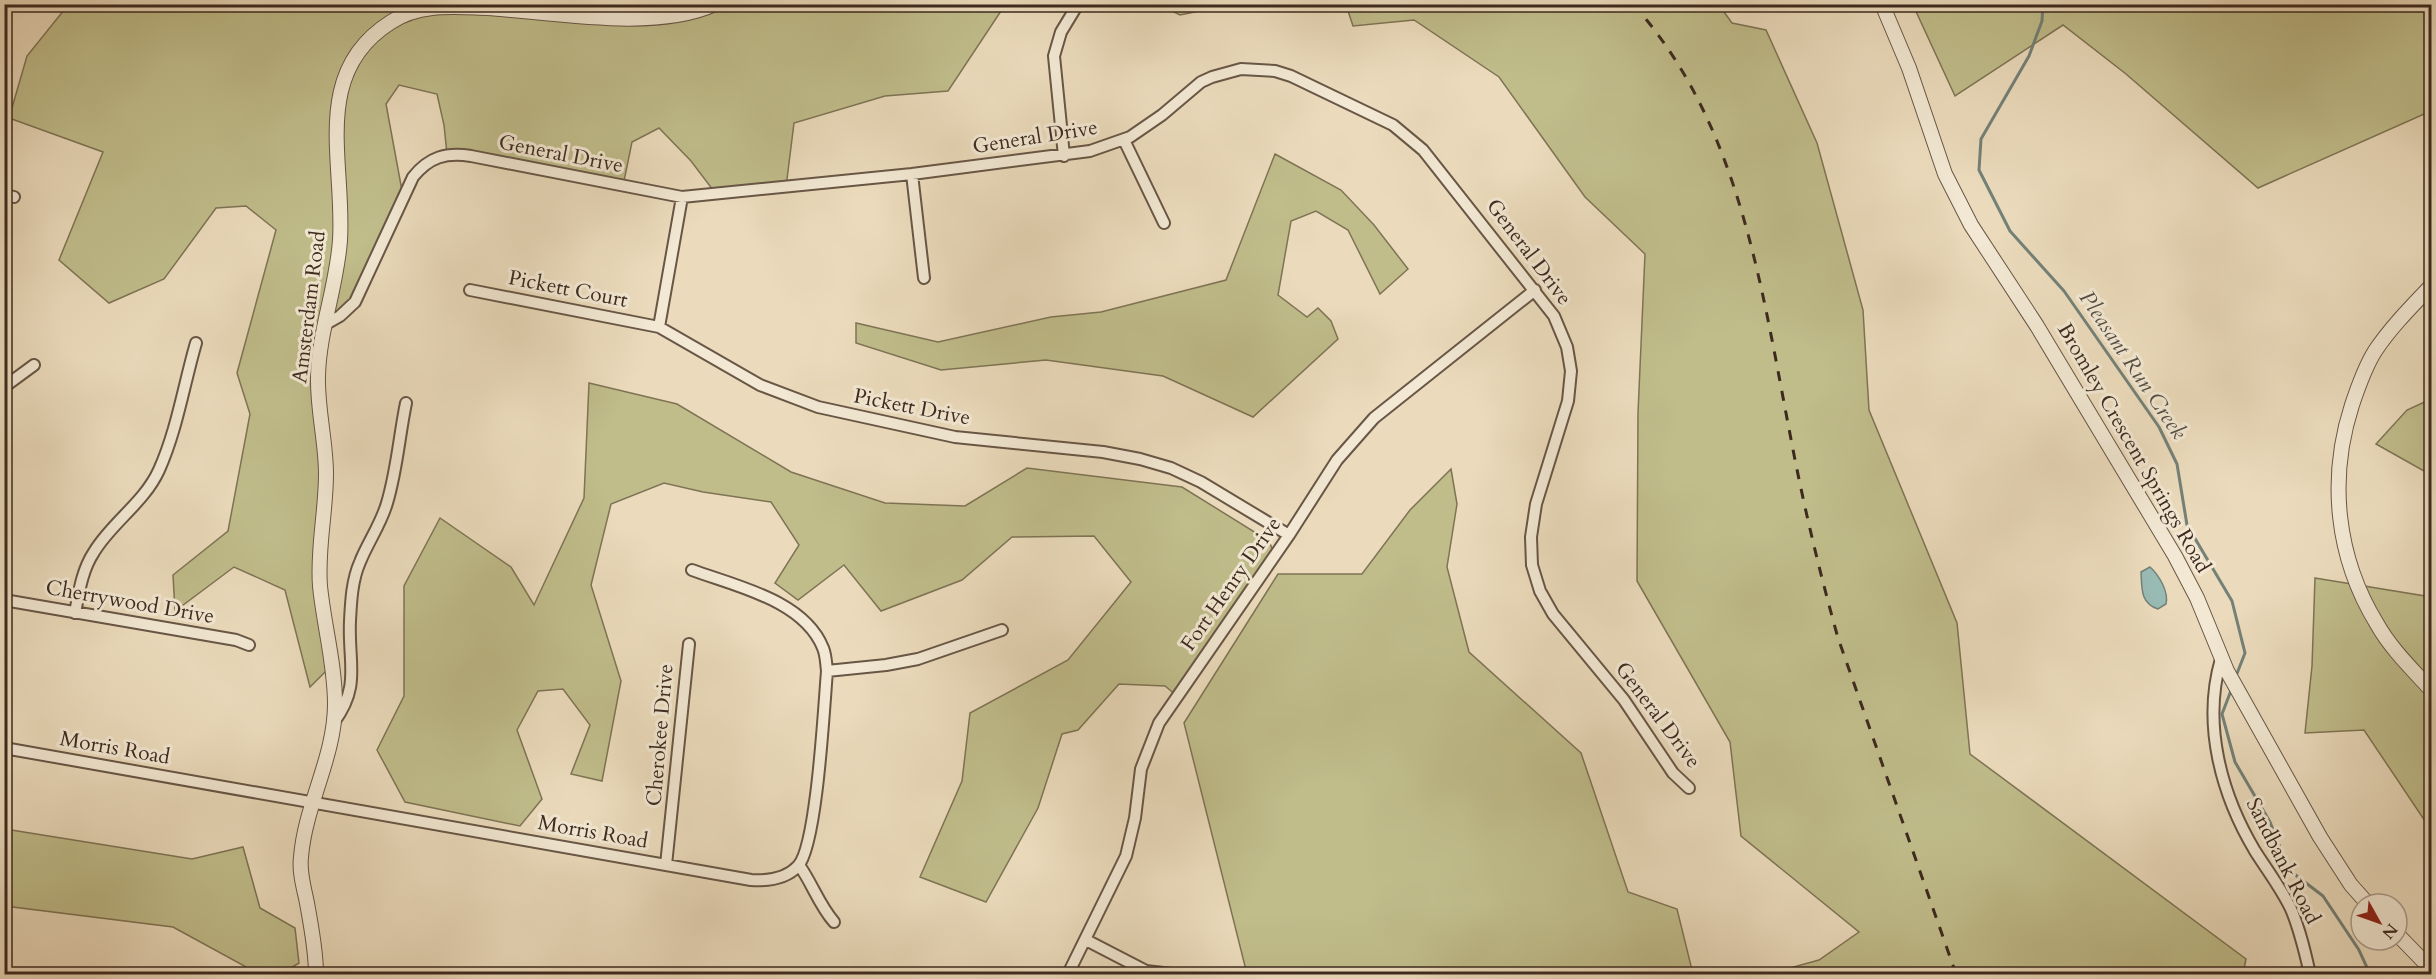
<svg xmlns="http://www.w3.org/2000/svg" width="2436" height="979" font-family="Cardo,serif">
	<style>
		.green { fill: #c0bd8b; stroke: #7e7455; stroke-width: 1.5 }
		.water { fill: #98bbb4; stroke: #748178; stroke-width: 1.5 }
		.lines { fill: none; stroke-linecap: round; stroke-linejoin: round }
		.stream { stroke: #748178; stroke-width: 3 }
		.minor-casing { stroke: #685646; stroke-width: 14 }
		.tertiary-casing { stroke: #685646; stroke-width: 16 }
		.minor { stroke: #f2e8d3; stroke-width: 10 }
		.tertiary { stroke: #f2e8d3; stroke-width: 14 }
		.rail { stroke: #3d2a1f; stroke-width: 3; stroke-dasharray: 10 10; stroke-linecap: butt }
		.labels { text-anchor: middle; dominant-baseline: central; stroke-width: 6; stroke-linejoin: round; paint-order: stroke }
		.street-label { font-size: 21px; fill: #3d2a1f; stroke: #f2e8d3 }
		.water-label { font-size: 22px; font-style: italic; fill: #544e44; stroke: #f2e8d3 }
	</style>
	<rect width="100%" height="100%" fill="#ebdbbc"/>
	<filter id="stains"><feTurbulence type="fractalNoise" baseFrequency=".00333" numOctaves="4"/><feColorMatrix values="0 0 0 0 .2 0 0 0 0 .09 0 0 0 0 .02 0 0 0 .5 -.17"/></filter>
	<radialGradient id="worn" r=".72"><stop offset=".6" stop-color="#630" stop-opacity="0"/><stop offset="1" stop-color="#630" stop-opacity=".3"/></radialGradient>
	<!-- green -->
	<path class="green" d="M68,5H1005L948,91L885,96L794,123L786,187L716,194L691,161L659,128L632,142L623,186L447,154L444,125L437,94L399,85L386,104L403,196L355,302L326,324L321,424L320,553L332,665L310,687L285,590L234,567L175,611L173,575L228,531L250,414L237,373L276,230L246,206L216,208L164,279L109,303L59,260L103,152L9,118L27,56Z
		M1160,5V4L1229,5L1180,15Z
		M1346,5H1719L1732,23L1766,30L1817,143L1863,310L1869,410L1957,623L1970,754L2246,959L2243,974H1768L1819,960L1859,932L1741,836L1730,742L1637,581L1638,413L1645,254L1585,197L1499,77L1414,20L1353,26Z
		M1913,5H2431V111L2258,188L2126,74L2063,25L1955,96Z
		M1275,154L1341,190L1374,225L1408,269L1380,294L1348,230L1316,211L1291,221L1278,295L1307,317L1318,308L1331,321L1338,339L1253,417L1163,376L1046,360L941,370L856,343V323L938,342L1051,317L1101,312L1226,280Z
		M589,383L677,404L791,472L885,503L965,506L1027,468L1182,487L1269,541L1275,556L1177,696L1165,686L1119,684L1078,730L1062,734L1038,808L986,902L920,877L962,781L970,713L1068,660L1131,582L1094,536L1012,537L962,580L881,611L844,565L798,600L775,583L799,545L771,502L703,492L664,483L611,504L591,585L621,681L602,781L571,774L590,725L563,689L538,691L517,730L542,799L520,826L405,802L377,750L404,696V586L440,518L511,567L534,605L584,498Z
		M2431,399V475L2376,444L2407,410Z
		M1451,469L1457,504L1447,567L1469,652L1581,753L1628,892L1677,909L1693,974H1247L1184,723L1278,574H1362L1410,510Z
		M2315,578L2431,597V830L2364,730L2305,733L2312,666Z
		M5,829L192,859L243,847L260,908L295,928L299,963L281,974H259L173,927L5,906Z"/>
	<!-- water -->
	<path class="water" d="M2150,567C2159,575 2169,592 2166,604L2158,609C2140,603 2142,588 2141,572Z"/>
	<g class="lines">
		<!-- stream -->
		<path class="stream" d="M2043,4L2042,21L2029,56L1981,139L1979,170L2010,231L2064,291L2159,427L2177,464L2187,525L2232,601L2245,653L2236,676
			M2232,688L2222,714L2235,762L2270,822L2289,870L2323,896L2359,950L2370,974"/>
		<!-- minor casing -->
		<g class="minor-casing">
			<path id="minor" d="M1124,140L1164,223
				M1064,156L1054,56L1061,32L1078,4
				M912,174L924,278
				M4,195L14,197
				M470,290L659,327L760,385L818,407L955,437L1103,452L1140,459L1171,468L1201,482L1289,535
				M326,324L340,316L355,302L413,177C429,157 446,152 471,156L682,197L912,174L1090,151L1130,137L1162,115L1201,82L1212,77L1241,69L1275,71L1291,76L1393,125L1423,150L1554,316L1567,347L1571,371L1568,401L1536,504L1531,537L1532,565L1540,591L1553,614L1624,700L1673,773L1689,788
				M659,327L682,197
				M4,387L34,365
				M4,600L236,640L249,645
				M75,613C79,592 82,570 94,552C112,522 144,503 159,470C177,430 184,384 196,343
				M2221,659C2202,724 2221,794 2255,851C2267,870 2281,888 2291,909C2300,930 2305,952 2310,974
				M827,671L886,665L918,659L1002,630
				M334,722C361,686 348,663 350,621C351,601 352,580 360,562C368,542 381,524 387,503C397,470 399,437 406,403
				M4,748L751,880C767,881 786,879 798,866C817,845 824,706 827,671C826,663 826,655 823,648C804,600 735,586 692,570
				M666,865L689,644
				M799,865C812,883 819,905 834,922
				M1086,940L1146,971L1172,974
				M1068,974L1126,856L1135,818L1141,769L1159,723L1289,535L1337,460L1374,418L1535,290"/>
		</g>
		<!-- tertiary casing -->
		<g class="tertiary-casing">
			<path id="tertiary" d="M1882,4L1909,68L1945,174L1971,225L2037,326L2175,556L2197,598L2227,671L2320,837L2351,885L2368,904
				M2432,285C2412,306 2391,327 2375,351C2365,367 2358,387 2352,405C2328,479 2336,557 2377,624C2391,649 2413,670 2432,691
				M2397,934L2432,970
				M316,974C316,950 311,926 307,903C304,888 299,872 301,857C305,805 335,757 335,704C335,664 324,626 320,586C317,549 326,512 326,474C326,441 317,409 318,376C319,330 337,286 340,240C345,162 310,73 391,22C420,3 454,7 487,8C551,12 655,32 715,4"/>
		</g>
		<!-- minor -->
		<use href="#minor" class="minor"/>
		<!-- tertiary -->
		<use href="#tertiary" class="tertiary"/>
		<!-- rail -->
		<path class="rail" d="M1633,4C1739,122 1761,285 1790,434C1803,503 1819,570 1838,638L1956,974"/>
	</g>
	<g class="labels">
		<!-- street labels -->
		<g class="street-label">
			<text transform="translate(1035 137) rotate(-9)">General Drive</text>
			<text transform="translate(561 154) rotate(11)">General Drive</text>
			<text transform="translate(1529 252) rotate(53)">General Drive</text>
			<text transform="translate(568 289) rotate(11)">Pickett Court</text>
			<text transform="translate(309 307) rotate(-83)">Amsterdam Road</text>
			<text transform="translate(912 407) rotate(11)">Pickett Drive</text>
			<text transform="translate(2134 448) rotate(60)">Bromley Crescent Springs Road</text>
			<text transform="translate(1231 584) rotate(-55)">Fort Henry Drive</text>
			<text transform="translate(130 602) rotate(10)">Cherrywood Drive</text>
			<text transform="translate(1658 715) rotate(53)">General Drive</text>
			<text transform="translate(660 735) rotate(-85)">Cherokee Drive</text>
			<text transform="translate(115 748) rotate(10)">Morris Road</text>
			<text transform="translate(593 832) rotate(10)">Morris Road</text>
			<text transform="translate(2283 861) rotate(63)">Sandbank Road</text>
		</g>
		<!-- water labels -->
		<g class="water-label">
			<text transform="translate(2133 365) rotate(56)">Pleasant Run Creek</text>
		</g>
	</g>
	<!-- margin -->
	<rect width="2436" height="979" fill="none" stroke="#ebdbbc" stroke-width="24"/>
	<rect x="6" y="6" width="2424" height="967" fill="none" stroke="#3d2a1f" stroke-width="3"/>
	<rect x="12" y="12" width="2412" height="955" fill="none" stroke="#3d2a1f" stroke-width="1.5"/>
	<!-- north arrow -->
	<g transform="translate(2379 922) rotate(130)"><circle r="28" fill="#f2e8d3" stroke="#aa9c8b" stroke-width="1.5"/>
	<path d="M0-4.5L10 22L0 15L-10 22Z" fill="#8f2418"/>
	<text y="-9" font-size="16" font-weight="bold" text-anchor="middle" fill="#3d2a1f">N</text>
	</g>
	<rect width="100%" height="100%" filter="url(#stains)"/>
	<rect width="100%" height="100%" fill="url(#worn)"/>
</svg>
